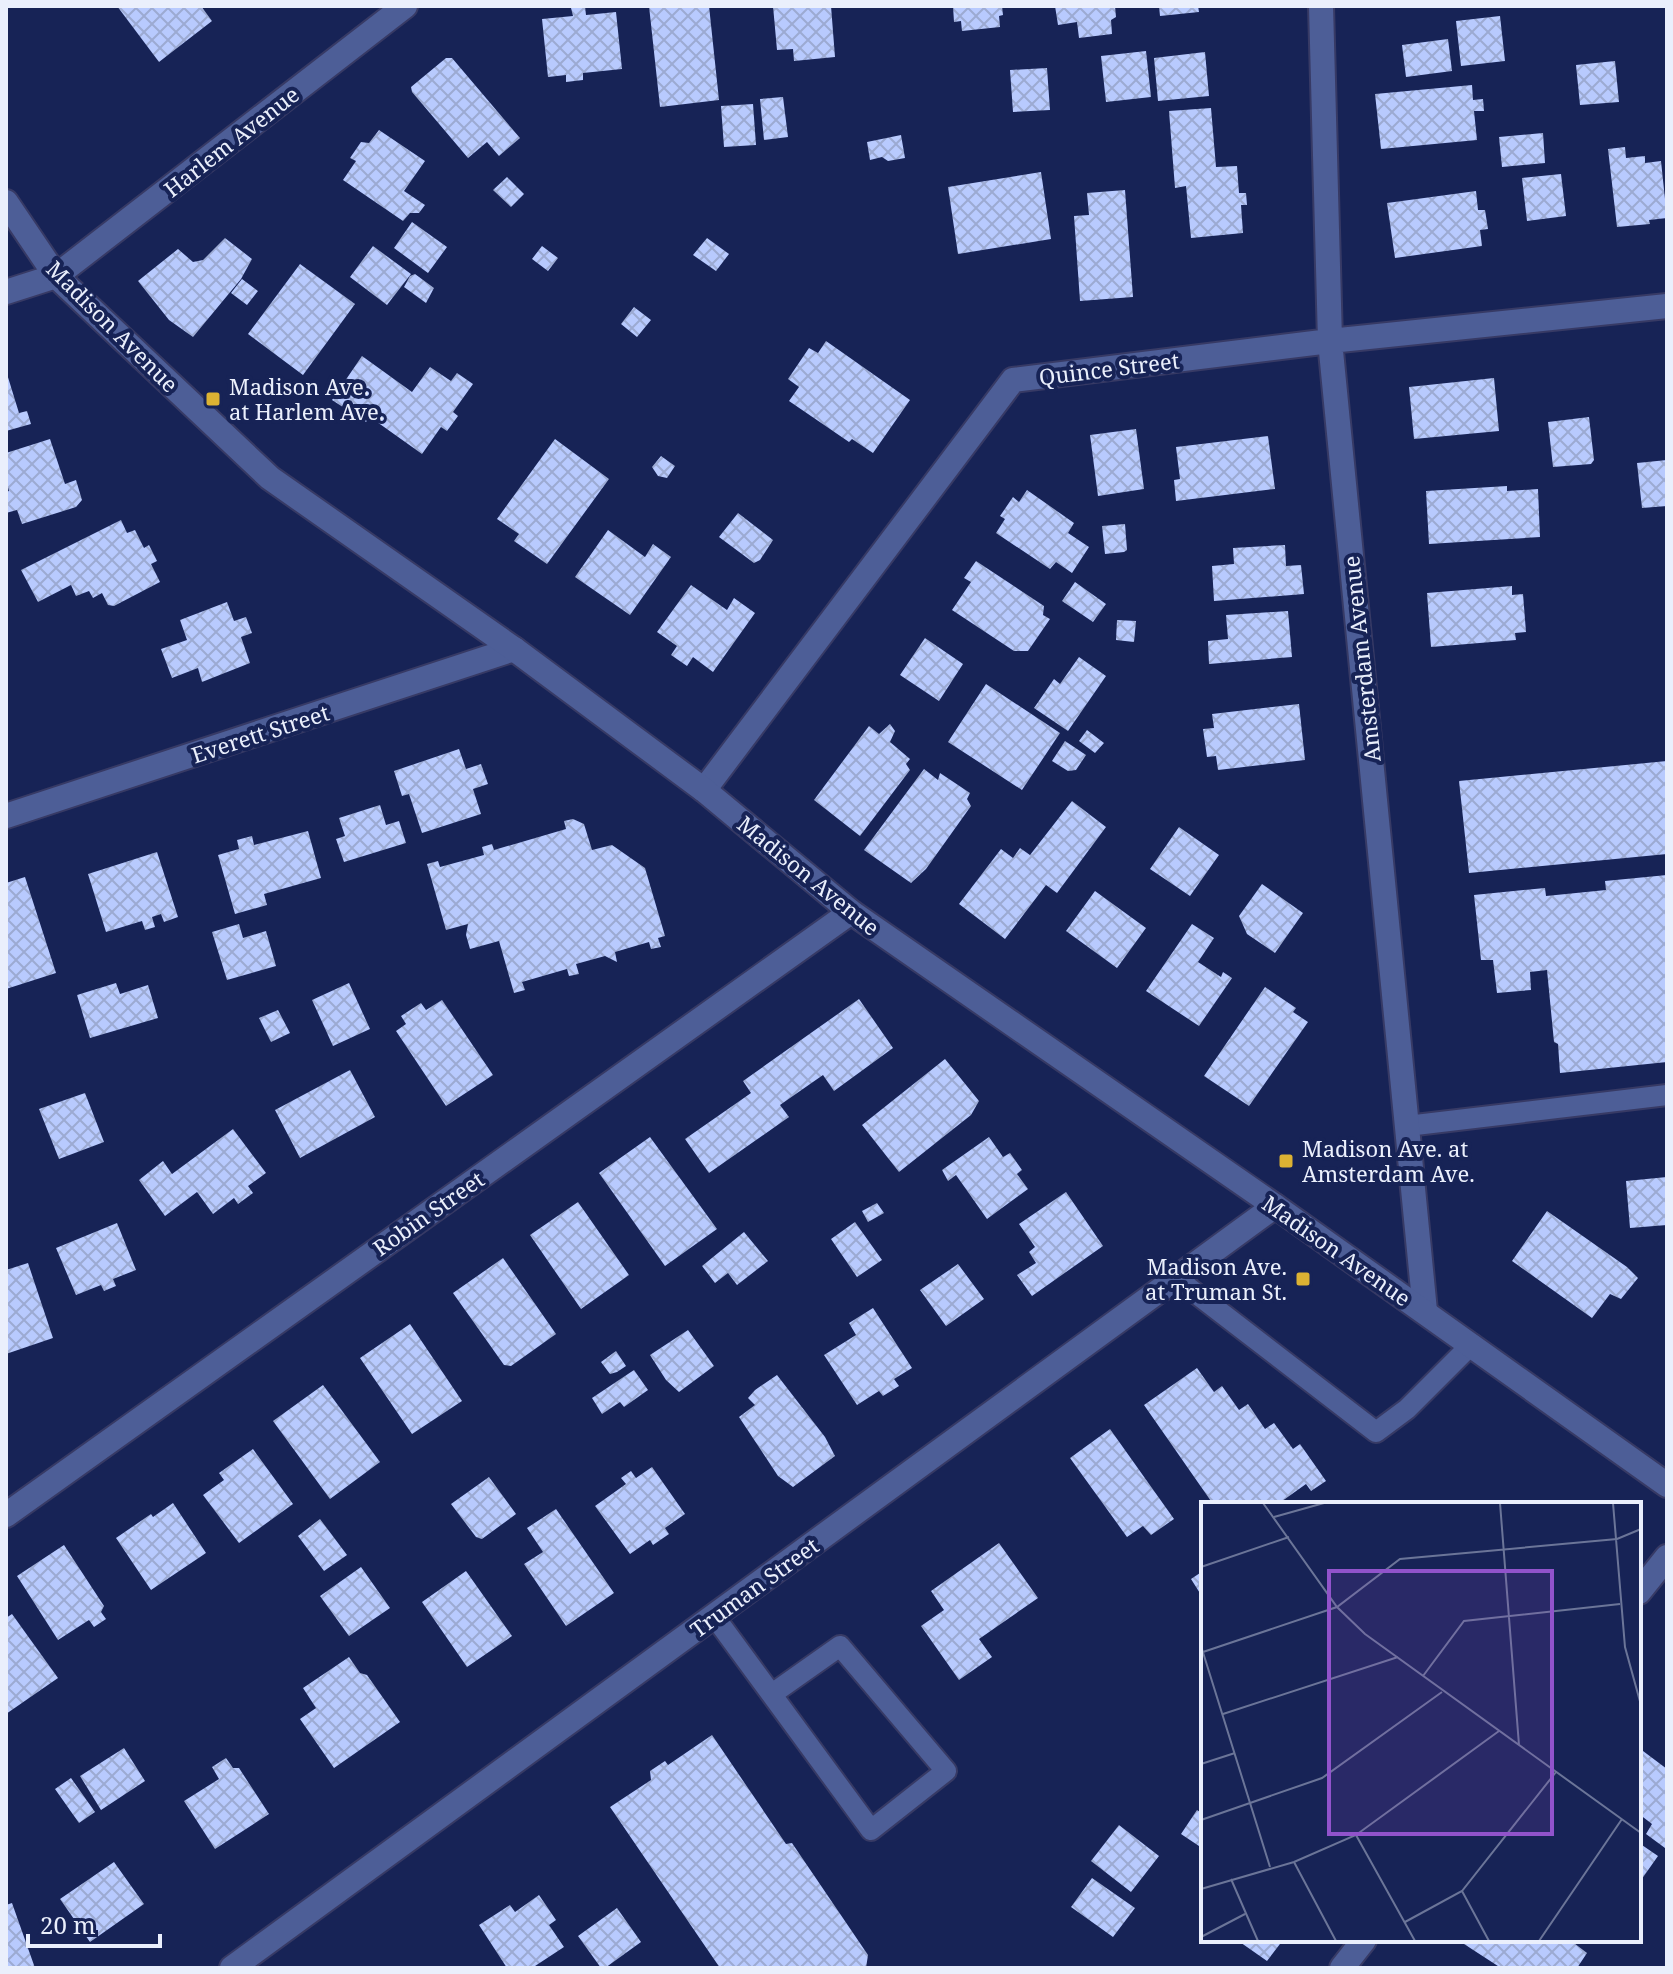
<svg xmlns="http://www.w3.org/2000/svg" width="1673" height="1974" font-family="'Noto Serif',serif">
	<style>
		.building { fill: url(#building-cross-hatch) }
		.lines { fill: none; stroke-linecap: round; stroke-linejoin: round }
		.lane-casing { stroke: #373a65; stroke-width: 24 }
		.street-casing { stroke: #373a65; stroke-width: 28 }
		.secondary-casing { stroke: #373a65; stroke-width: 28 }
		.lane { stroke: #4d5e97; stroke-width: 20 }
		.street { stroke: #4d5e97; stroke-width: 24 }
		.secondary { stroke: #4d5e97; stroke-width: 24 }
		.poi-dot { fill: #dcb233; stroke: #172356; stroke-width: 3 }
		.labels { text-anchor: middle; dominant-baseline: central; stroke-width: 8; stroke-linejoin: round; paint-order: stroke }
		.street-label { font-size: 22px; fill: #eaeffc; stroke: #172356 }
		.poi-label { font-size: 22px; fill: #eaeffc; stroke: #172356; text-anchor: start }
		.inset-road { fill: none; stroke: #6b7598; stroke-width: 2 }
		.view { fill: #9153cb; fill-opacity: 0.15; stroke: #9153cb; stroke-width: 4 }
		.inset-edge { fill: none; stroke: #eaeffc; stroke-width: 4 }
	</style>
	<defs>
		<pattern id="building-cross-hatch" width="8" height="8" patternUnits="userSpaceOnUse" patternTransform="scale(2)"><rect width="8" height="8" fill="#b8cafe"/><path d="M0 0l8 8M0 8l8-8" fill="none" stroke="#9caad2"/></pattern>
	</defs>
	<rect width="100%" height="100%" fill="#172356"/>
	<!-- building -->
	<path class="building" d="M117,6H201L212,21L159,62Z
		M585,6L586,15L616,12L622,69L583,73V80L566,82V75L548,77L542,19L573,16L571,8Z
		M649,6H709L719,100L660,107Z
		M773,6H831L835,57L794,61L793,49L777,50Z
		M953,6H1002L1003,15L999,16L1000,27L962,31L961,21L954,22Z
		M1055,6H1115L1116,17L1111,20L1112,34L1079,38L1077,22L1058,25Z
		M1159,6H1198L1199,12L1160,16Z
		M1500,16L1505,61L1461,66L1456,21Z
		M1448,39L1452,71L1406,77L1402,45Z
		M1146,51L1151,97L1106,102L1101,56Z
		M1205,52L1209,96L1158,101L1154,58Z
		M446,58H452L520,138L499,156L487,142L468,158L412,92L411,87Z
		M1615,61L1619,102L1580,105L1576,65Z
		M1047,68L1050,110L1013,112L1010,70Z
		M1472,85L1473,100L1483,99L1484,111H1474L1477,140L1381,149L1375,94Z
		M783,97L788,137L764,140L760,99Z
		M753,104L756,145L724,147L721,106Z
		M1211,108L1216,167L1237,166L1239,193H1246L1247,205H1241L1243,233L1191,238L1186,186L1175,188L1169,111Z
		M379,130L425,161L404,191L425,205L419,213H410L403,221L343,180L356,161L350,158L361,142L369,143Z
		M1543,133L1545,163L1502,167L1499,137Z
		M901,135L905,158L888,161L882,157L870,160L867,142Z
		M1625,147L1626,158L1645,156V163L1661,161L1667,218L1649,220L1650,224L1617,227L1608,149Z
		M1041,172L1051,239L958,254L948,187Z
		M1561,174L1566,216L1527,221L1522,178Z
		M507,177L524,194L511,207L493,190Z
		M1125,190L1133,297L1080,301L1074,216L1089,215L1087,193Z
		M1476,191L1478,210H1485L1488,229L1480,230L1482,246L1395,258L1387,203Z
		M412,222L447,247L428,273L394,248Z
		M225,238L252,259L241,279L193,337L169,320L138,281L178,249L193,262L203,260Z
		M707,238L729,254L716,271L693,255Z
		M373,246L411,274L387,305L350,277Z
		M542,246L558,258L548,271L532,259Z
		M300,264L355,304L303,375L248,334Z
		M415,274L434,288L426,303L404,287L410,276Z
		M242,279L258,291L247,305L231,293Z
		M634,307L651,320L637,337L621,324Z
		M826,341L910,400L873,453L852,439L849,442L789,401L799,387L788,379L809,348L818,353Z
		M362,356L412,392L430,367L451,381L457,373L473,384L453,412L458,416L447,431L441,427L422,454L370,417L366,422L332,400Z
		M7,374L19,413L27,411L31,424L6,431Z
		M1494,378L1499,431L1414,439L1409,387Z
		M1589,417L1594,460L1591,464L1553,467L1548,422Z
		M1136,429L1144,489L1098,496L1090,435Z
		M1268,436L1275,489L1176,501L1174,480L1180,479L1176,447Z
		M50,439L65,484L76,480L82,500L76,507L22,524L17,510L6,513V492L9,491L6,480V453Z
		M555,439L609,479L547,564L514,541L519,534L497,519Z
		M661,456L675,466L667,478L658,476L652,467Z
		M1667,460V506L1642,508L1637,463Z
		M1507,486V491L1538,489L1540,537L1429,544L1426,491Z
		M1027,490L1074,523L1068,533L1089,547L1072,573L1056,562L1050,569L996,533L1005,519L1000,516L1013,497L1019,502Z
		M738,513L773,540L760,560L754,563L719,537Z
		M121,520L127,533L135,530L144,548L149,545L157,561L151,564L160,582L114,606L108,605L102,593L93,598L89,591L76,596L71,585L38,602L21,570Z
		M1125,524L1127,550L1124,552L1105,554L1102,526Z
		M608,530L645,557L653,544L671,557L630,615L575,577Z
		M1285,545L1286,566L1301,565L1304,594L1214,601L1212,566L1234,564L1233,548Z
		M976,561L1044,606L1043,615L1050,619L1028,651H1014L952,610L971,582L964,578Z
		M1075,582L1106,604L1093,622L1062,601Z
		M691,585L727,610L734,598L755,613L713,672L693,657L687,666L671,655L677,646L657,632Z
		M1512,586V595L1523,594L1526,632L1515,633L1516,640L1431,647L1427,593Z
		M227,602L234,621L246,617L252,633L241,637L250,663L202,682L198,668L172,678L161,649L187,640L180,620Z
		M1288,611L1292,657L1209,664L1208,641L1228,639L1226,615Z
		M1117,620L1136,621L1134,642L1116,640Z
		M925,638L963,664L939,701L900,675Z
		M1079,657L1106,676L1068,731L1034,708L1054,679L1060,684Z
		M986,684L1060,733L1022,790L948,742Z
		M1299,704L1305,760L1218,770L1216,756L1207,757L1203,729L1214,728L1212,714Z
		M890,724L895,731L890,742L910,759L906,764L910,770L860,836L814,800L869,726L879,734Z
		M1087,730L1104,743L1095,753L1079,741Z
		M1065,741L1086,755L1076,770L1068,771L1052,761Z
		M459,749L466,769L481,764L488,784L473,789L481,814L422,833L409,794L402,796L394,771Z
		M1667,761V854L1469,873L1459,781Z
		M924,769L938,780L940,773L970,793L967,799L971,806L926,869L911,883L864,850Z
		M1072,801L1106,827L1057,893L1046,885L1005,939L959,904L1001,849L1013,858L1020,848L1030,855Z
		M380,805L386,825L399,821L406,843L344,862L336,839L345,836L339,818Z
		M573,819L584,824L592,850L612,845L645,868L665,936L658,938L661,947L651,949L649,942L615,952L617,962L605,956L576,964L579,974L569,976L567,969L522,982L525,990L514,993L499,941L470,949L466,935L468,924L446,930L427,864L438,861L440,867L484,855L482,847L492,844L494,850L566,829L564,821Z
		M1179,827L1219,855L1190,896L1150,869Z
		M308,831L321,878L264,894L267,905L235,914L218,855L239,849L237,840L252,836L254,845Z
		M157,852L178,917L164,922L161,914L152,917L155,927L145,930L142,921L106,932L88,874Z
		M1667,875V1062L1560,1073L1558,1044L1554,1042L1547,970L1530,972L1531,990L1497,993L1493,960H1481L1474,895L1545,888L1546,896L1606,890L1605,881Z
		M25,877L56,973L6,989V883Z
		M1262,884L1303,913L1275,953L1247,934L1239,916Z
		M1095,891L1146,928L1117,968L1066,931Z
		M239,924L243,938L266,931L276,966L227,980L212,932Z
		M1192,924L1214,938L1198,962L1221,977L1223,972L1232,978L1199,1026L1146,991Z
		M116,983L120,994L148,985L158,1018L90,1038L77,995Z
		M349,983L370,1029L333,1046L312,1000Z
		M1265,987L1296,1008L1293,1012L1308,1022L1249,1106L1204,1076Z
		M859,999L893,1048L834,1091L823,1075L780,1105L789,1117L709,1173L685,1139L751,1093L743,1081Z
		M442,1000L493,1075L446,1106L396,1031L406,1024L401,1016L421,1003L426,1010Z
		M278,1010L290,1033L271,1042L259,1018Z
		M945,1059L979,1101L971,1115L899,1172L862,1125Z
		M350,1070L375,1117L300,1158L275,1110Z
		M85,1093L104,1142L59,1159L39,1109Z
		M233,1129L266,1173L248,1186L253,1193L238,1204L234,1198L213,1214L197,1192L165,1216L139,1180L163,1161L172,1174Z
		M650,1137L717,1229L665,1266L599,1173Z
		M989,1137L1003,1157L1010,1153L1022,1170L1017,1174L1028,1189L987,1219L956,1175L948,1181L942,1170Z
		M1667,1177V1225L1630,1228L1626,1181Z
		M1066,1192L1103,1246L1032,1296L1017,1275L1036,1263L1029,1252L1035,1247L1019,1224Z
		M578,1202L629,1275L581,1309L530,1235Z
		M877,1203L884,1213L868,1222L862,1211Z
		M1547,1211L1627,1267L1638,1278L1621,1299L1610,1294L1592,1318L1512,1261Z
		M855,1222L882,1260L857,1277L831,1239Z
		M117,1223L136,1270L113,1279L116,1286L104,1291L101,1285L76,1295L56,1248Z
		M744,1232L768,1261L737,1285L728,1273L715,1283L702,1266Z
		M503,1258L556,1334L511,1366L504,1365L453,1293Z
		M28,1263L53,1338L6,1354V1270Z
		M958,1264L984,1299L946,1326L920,1290Z
		M873,1308L912,1368L894,1379L899,1386L883,1396L879,1391L857,1405L824,1355L856,1335L849,1323Z
		M410,1324L462,1401L412,1434L360,1358Z
		M688,1330L714,1366L679,1392L666,1380L650,1355Z
		M616,1351L626,1366L617,1372L610,1374L601,1362Z
		M1197,1368L1214,1392L1222,1386L1239,1410L1248,1404L1265,1429L1274,1423L1293,1449L1300,1444L1326,1481L1311,1491L1306,1484L1278,1504H1213L1144,1405Z
		M634,1370L648,1390L624,1407L620,1402L602,1414L592,1398Z
		M777,1375L825,1437L835,1456L793,1487L778,1476L739,1417L755,1405L748,1398L755,1390Z
		M323,1385L380,1462L330,1499L273,1421Z
		M1110,1429L1174,1519L1151,1535L1143,1526L1127,1537L1070,1458Z
		M253,1449L293,1504L239,1543L203,1495L224,1480L219,1473Z
		M652,1467L685,1514L665,1528L669,1534L653,1545L650,1540L630,1554L595,1506L626,1484L621,1478L631,1471L636,1478Z
		M489,1477L516,1514L482,1539L476,1537L451,1504Z
		M173,1503L206,1553L151,1590L116,1538L151,1514L153,1517Z
		M556,1509L614,1593L566,1626L524,1564L543,1552L527,1528Z
		M320,1519L347,1555L324,1571L298,1536Z
		M999,1543L1038,1598L979,1639L992,1657L959,1680L921,1626L944,1610L931,1591Z
		M64,1545L104,1606L101,1612L106,1619L94,1627L89,1620L58,1640L17,1576Z
		M361,1567L390,1608L349,1636L320,1596Z
		M466,1571L512,1636L467,1667L422,1602Z
		M1203,1571V1598L1191,1579Z
		M12,1614L58,1678L6,1714V1618Z
		M349,1657L360,1673L367,1675L400,1722L334,1768L300,1719L316,1708L303,1688Z
		M712,1735L786,1844L792,1843L868,1955L866,1968H720L610,1807L651,1780L650,1771L665,1761L668,1765Z
		M124,1748L145,1781L101,1810L80,1776Z
		M1639,1748L1667,1769V1801L1665,1804L1667,1806V1844L1665,1848L1646,1834L1652,1824L1639,1814Z
		M226,1758L233,1768H239L269,1814L215,1849L184,1801L219,1779L212,1767Z
		M71,1778L95,1812L79,1823L55,1789Z
		M1197,1810L1203,1814V1841L1199,1846L1181,1834Z
		M1119,1825L1159,1856L1131,1892L1091,1861Z
		M1639,1843L1658,1856L1639,1883Z
		M114,1862L144,1904L90,1942L60,1899Z
		M1092,1878L1135,1908L1113,1937L1071,1907Z
		M539,1895L556,1920L549,1925L564,1947L532,1968H507L479,1925L510,1905L515,1912Z
		M12,1903L35,1968H6V1905Z
		M617,1908L641,1942L605,1968H601L578,1936Z
		M1237,1940H1283L1267,1961Z
		M1467,1940H1570L1587,1953L1577,1968H1501L1464,1944Z"/>
	<g class="lines">
		<!-- lane casing -->
		<g class="lane-casing">
			<path id="lane" d="M1407,1126L1667,1095
				M1176,1278L1376,1432L1407,1409L1472,1344
				M714,1616L871,1830L946,1771L840,1646L772,1694"/>
		</g>
		<!-- street casing -->
		<g class="street-casing">
			<path id="street" d="M1321,6L1330,341L1425,1311
				M6,292L56,276L405,6
				M704,790L1013,380L1330,341L1667,306
				M6,816L514,649
				M6,1515L851,912
				M1639,1592L1667,1557
				M232,1968L1275,1206
				M1342,1968L1364,1940"/>
		</g>
		<!-- secondary casing -->
		<g class="secondary-casing">
			<path id="secondary" d="M6,202L56,276L270,478L514,649L704,790L851,912L1275,1206L1667,1485"/>
		</g>
		<!-- lane -->
		<use href="#lane" class="lane"/>
		<!-- street -->
		<use href="#street" class="street"/>
		<!-- secondary -->
		<use href="#secondary" class="secondary"/>
	</g>
	<!-- markers -->
	<g class="poi-dot">
		<rect x="205" y="391" width="16" height="16" rx="4"/>
		<rect x="1278" y="1153" width="16" height="16" rx="4"/>
		<rect x="1295" y="1271" width="16" height="16" rx="4"/>
	</g>
	<g class="labels">
		<!-- street labels -->
		<g class="street-label">
			<text transform="translate(231 141) rotate(-38)">Harlem Avenue</text>
			<text transform="translate(113 326) rotate(45)">Madison Avenue</text>
			<text transform="translate(1109 368) rotate(-7)">Quince Street</text>
			<text transform="translate(1361 659) rotate(-96)">Amsterdam Avenue</text>
			<text transform="translate(260 733) rotate(-18)">Everett Street</text>
			<text transform="translate(809 875) rotate(39)">Madison Avenue</text>
			<text transform="translate(428 1213) rotate(-35)">Robin Street</text>
			<text transform="translate(1337 1250) rotate(35)">Madison Avenue</text>
			<text transform="translate(754 1587) rotate(-36)">Truman Street</text>
		</g>
		<!-- poi labels -->
		<g class="poi-label">
			<text x="229" y="386">Madison Ave.<tspan x="229" dy="25">at Harlem Ave.</tspan></text>
			<text x="1302" y="1148">Madison Ave. at<tspan x="1302" dy="25">Amsterdam Ave.</tspan></text>
			<text x="1287" y="1266" text-anchor="end">Madison Ave.<tspan x="1287" dy="25">at Truman St.</tspan></text>
		</g>
	</g>
	<!-- overview -->
	<g transform="translate(1201 1502)">
		<rect width="440" height="440" fill="#172356"/>
		<path class="inset-road" d="M62,1L136,105L164,132L440,331M299,1L318,243M412,1L424,145L440,203M73,15L123,1M0,65L88,35M0,144L69,365M2,150L136,105L199,57L416,37L440,27M222,174L263,119L419,102M22,212L197,155M0,262L34,251M0,318L121,276L241,190M155,333L214,439M93,360L135,439M30,377L57,439M0,387L93,360L155,333L298,229M261,389L288,439M204,420L261,389L355,270M0,435L44,412M338,439L421,317"/>
		<path class="view" d="M128,69H351V332H128Z"/>
		<rect width="440" height="440" class="inset-edge"/>
	</g>
	<!-- border -->
	<rect width="1673" height="1974" fill="none" stroke="#eaeffc" stroke-width="16"/>
	<!-- scale -->
	<path d="M28 1934v12h132v-12" fill="none" stroke="#eaeffc" stroke-width="4"/>
	<text x="40" y="1934" font-size="24" fill="#eaeffc" stroke="#172356" stroke-width="6" paint-order="stroke">20 m</text>
</svg>
